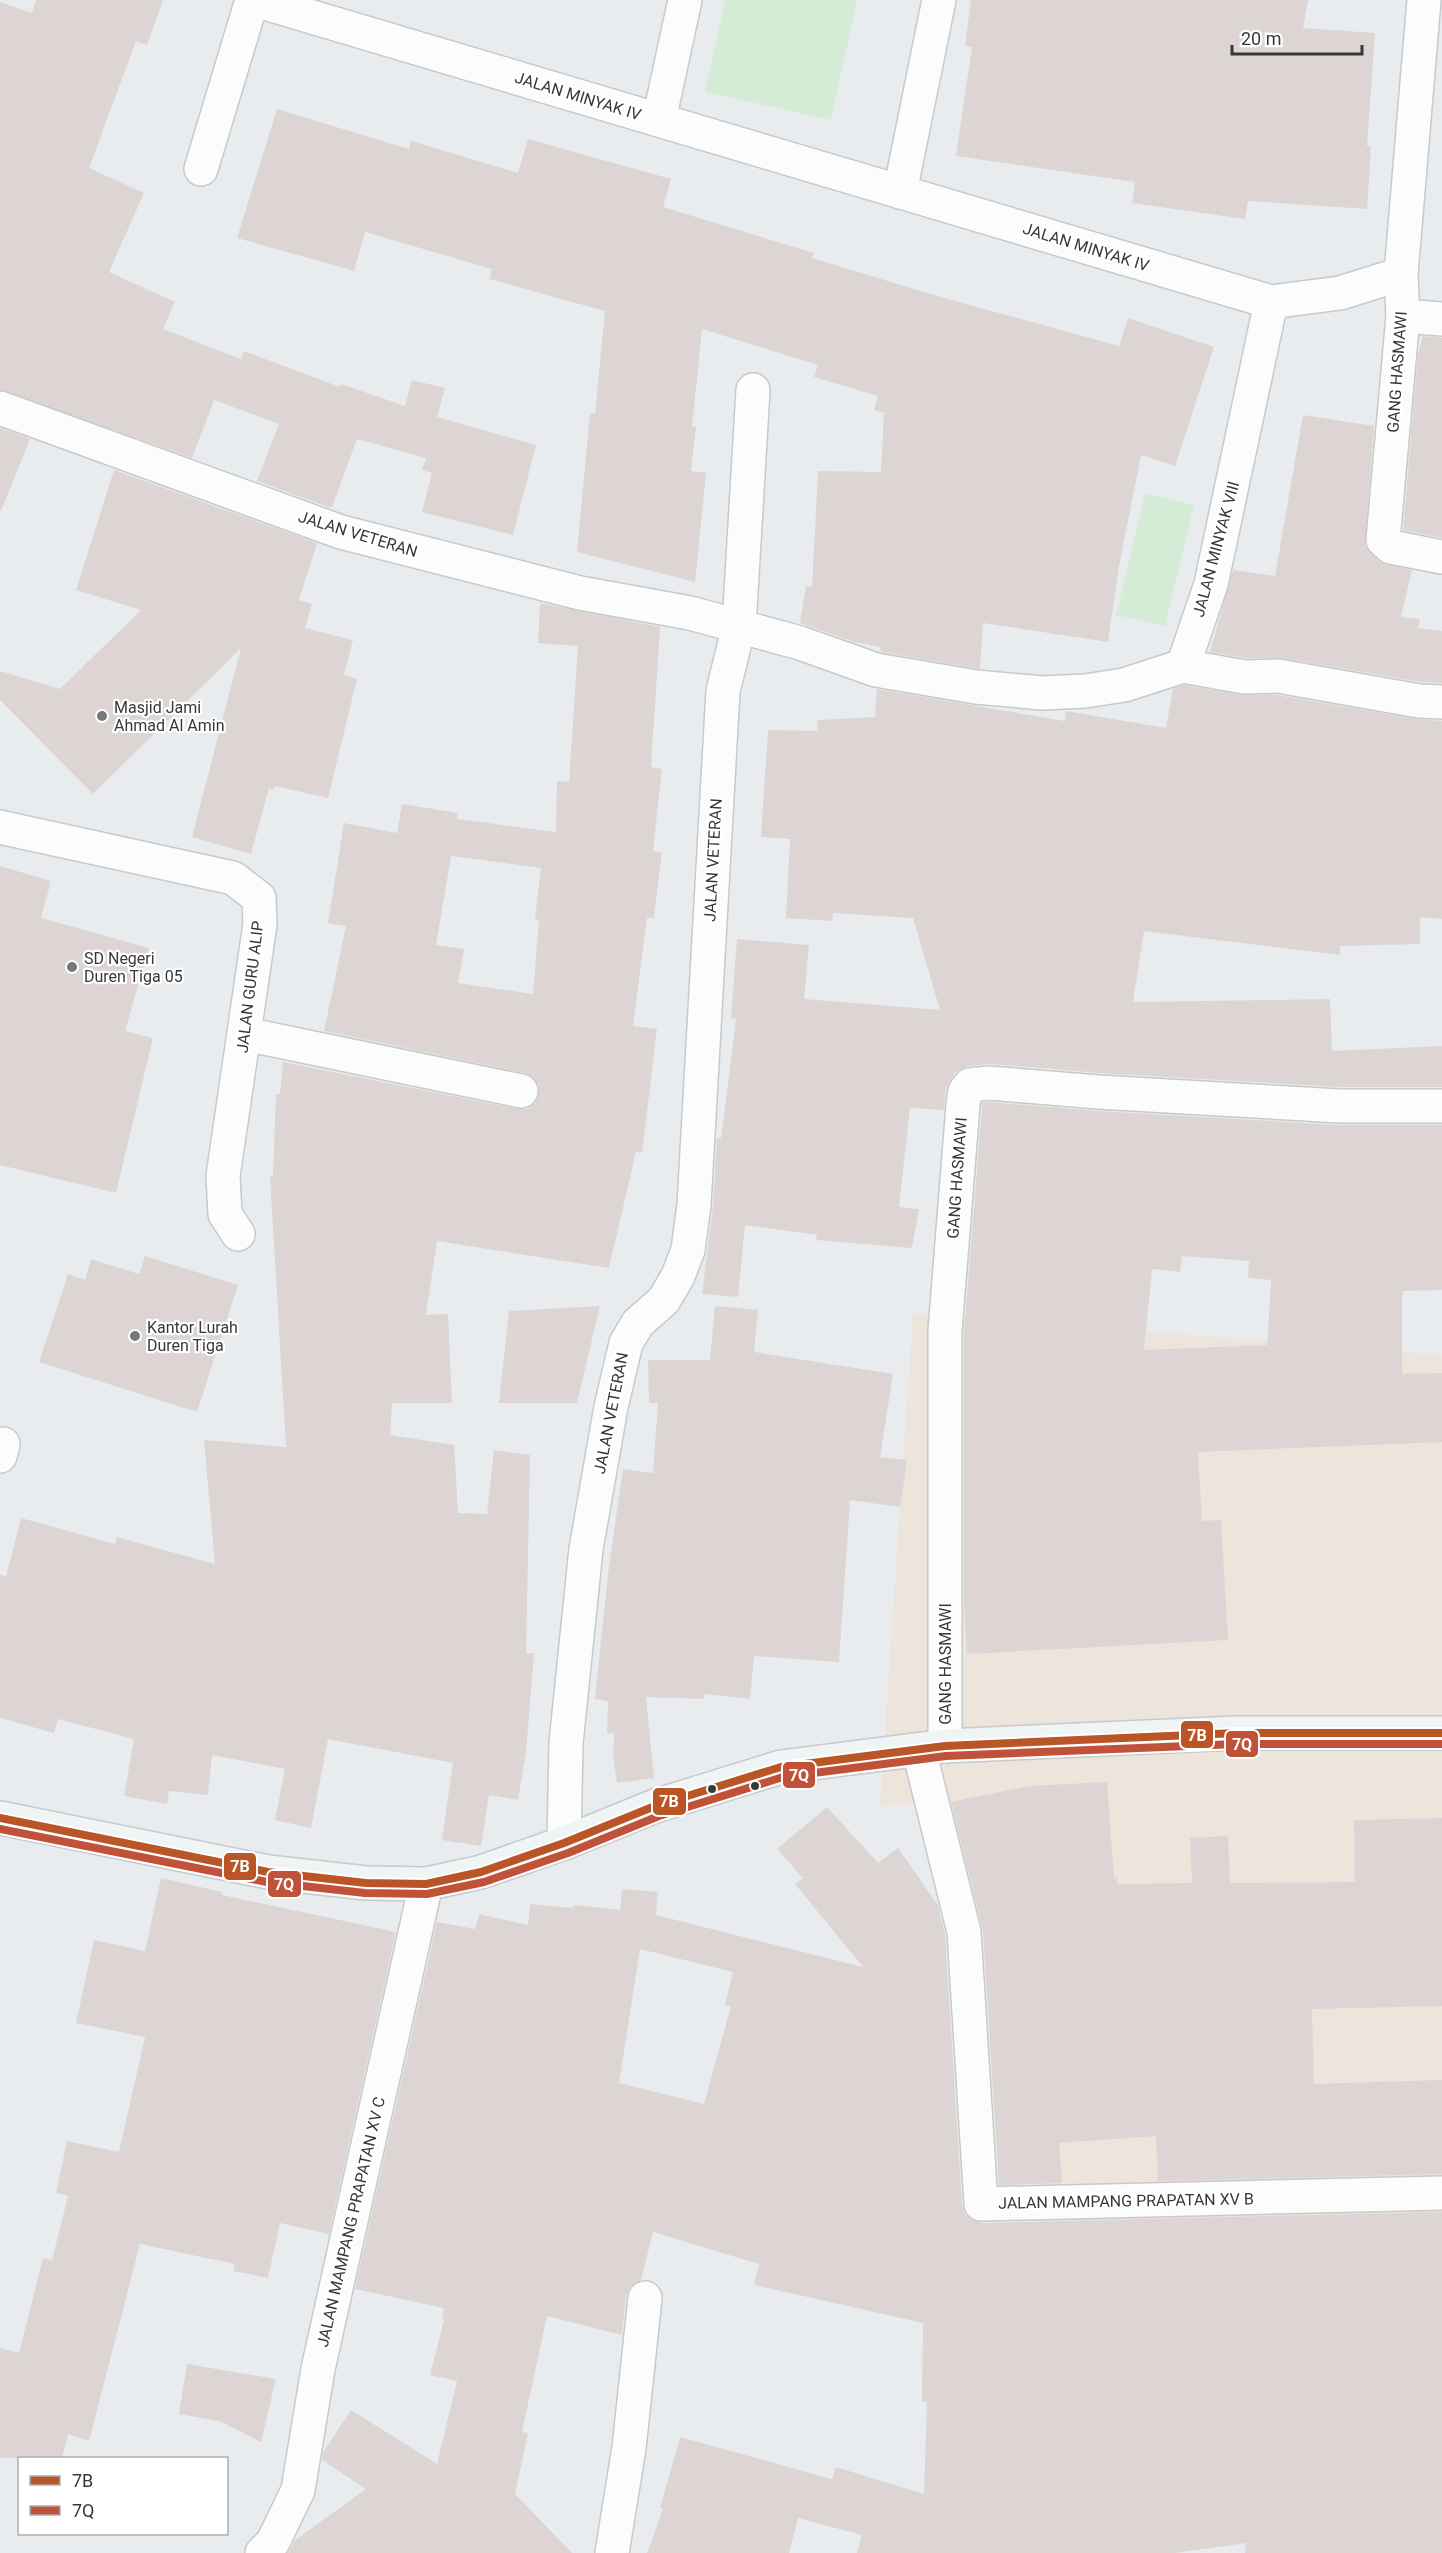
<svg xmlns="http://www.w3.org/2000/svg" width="1442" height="2553" font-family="Roboto,sans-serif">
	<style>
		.commercial { fill: #ede4dc }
		.green { fill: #d4ebd6 }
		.building { fill: #ddd5d4; fill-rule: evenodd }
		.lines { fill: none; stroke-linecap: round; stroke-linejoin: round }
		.street-casing { stroke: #c7c9cb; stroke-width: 36 }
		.secondary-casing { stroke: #c7c9cb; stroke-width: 36 }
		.street { stroke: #fcfcfc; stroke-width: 33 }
		.secondary { stroke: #eff4f5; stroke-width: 33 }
		.bus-1-casing { stroke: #fff; stroke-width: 12 }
		.bus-2-casing { stroke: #fff; stroke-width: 12 }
		.bus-1 { stroke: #ba5527; stroke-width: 8 }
		.bus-2 { stroke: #c1523a; stroke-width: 8 }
		.poi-dot { fill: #757778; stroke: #fff; stroke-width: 2 }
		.bus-dot { fill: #363839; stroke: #fff; stroke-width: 2 }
		.labels { text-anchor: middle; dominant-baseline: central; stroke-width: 4.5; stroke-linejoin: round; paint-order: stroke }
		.street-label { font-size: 16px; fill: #363839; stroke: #fff }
		.poi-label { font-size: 16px; fill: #363839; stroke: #fff; text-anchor: start }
		.line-badge { stroke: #fff; stroke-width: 2 }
		.badge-label { font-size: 16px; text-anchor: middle; font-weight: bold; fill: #fff }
	</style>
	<rect width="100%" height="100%" fill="#e9ecee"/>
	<!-- commercial -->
	<path class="commercial" d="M913,1313L1442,1355V2231L1038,2228L1036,1798L880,1806Z"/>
	<!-- green -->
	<path class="green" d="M725,0H857L831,120L705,92Z
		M1145,493L1194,505L1165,626L1116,615Z"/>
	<!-- building -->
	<path class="building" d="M36,0H163L147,45L136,41L89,168L144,193L109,272L175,302L163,329L241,359L244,351L340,387L341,384L405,406L412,380L445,388L437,417L536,445L513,535L422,512L432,473L422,470L426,458L357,439L332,507H328L257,481L279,424L214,400L192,458L0,390V2L32,13Z
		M971,0H1308L1303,28L1375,33L1367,146H1371L1367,209L1248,201L1245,219L1132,203L1135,182L956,156L972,47L965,46Z
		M277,109L409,149L411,141L518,173L528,139L671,179L663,207L814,253L812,258L934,295L1119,346L1128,318L1214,347L1175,466L1141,455L1119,566L1108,642L983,623L980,669L881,652L880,647L854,642L800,623L806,586L812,587L818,471L881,472L884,413L874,410L878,396L814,377L818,365L702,329L692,427H696L691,471L706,473L695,582L577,552L590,413L595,414L605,311L489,279L492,269L365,232L354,271L237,238Z
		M1423,336L1442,338V538L1403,530L1418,354Z
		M1303,415L1374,426L1365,546L1379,561L1412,570L1401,617L1420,619L1418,628L1442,631V683L1421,682L1281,658H1245L1210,652L1233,570L1275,576Z
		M0,428L30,439L1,511L0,510Z
		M114,470L317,543L299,600L312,604L305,628L353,640L344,675L357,679L328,798L275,786L274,790L269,788L251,854L192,837L241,648L93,794L0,700V671L60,689L141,610L76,590Z
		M540,603L660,627L651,767L662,769L653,851L662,852L654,918H647L633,1026L657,1029L642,1153L636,1152L609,1268L437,1241L426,1315L448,1314L452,1403H392L390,1435L454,1445L458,1513L487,1514L494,1450L530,1455L526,1653H534L526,1752L518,1800L489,1795L481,1846L442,1840L453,1763L328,1739L311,1828L275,1820L285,1769L212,1755L208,1795L169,1791L167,1804L124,1796L134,1739L58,1719L54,1733L0,1718V1575L6,1576L21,1518L115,1544L117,1537L215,1564L204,1440L286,1447L270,1176H273L276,1094H280L283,1062L517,1109H527L535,1103L539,1094V1085L533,1077L525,1073L324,1031L346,926L328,923L344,823L397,833L402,804L458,813L457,819L556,832L557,781L569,782L578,646L538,643ZM451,856L541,868L535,919L539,920L533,994L458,983L464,949L436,945Z
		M1184,685L1241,695H1277L1416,719L1442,721V919L1420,917V944L1340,946V955L1144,931L1133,1002L1330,999L1332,1051L1442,1046V1087H1341L1099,1073L991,1064L968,1066L956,1072L950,1080L946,1088L944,1110L910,1108L899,1207L919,1209L912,1248L816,1240L817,1235L745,1225L738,1297L702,1294L713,1206L717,1138H721L736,1019L731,1018L737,939L809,945L804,999L940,1010L913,918L833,913L832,921L786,918L790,839L761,837L768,730L818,731L817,720L875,717L877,689L1065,721L1066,711L1166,728L1173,689Z
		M0,866L51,881L41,918L149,948L125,1031L153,1038L116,1193L0,1165Z
		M989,1102L1097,1111L1339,1125H1442V1290L1403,1291L1402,1299V1374L1442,1373V1442L1198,1452L1202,1521L1221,1520L1228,1640L967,1654L964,1604V1332L982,1107V1103ZM1182,1256L1249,1261L1248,1278L1271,1280L1267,1345L1144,1350L1152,1269L1180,1272Z
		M145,1256L238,1285L197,1412L39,1362L68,1274L85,1280L91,1259L139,1274Z
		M600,1306L577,1403H499L509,1311Z
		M715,1306L758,1310L754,1352L893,1374L880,1457L907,1460L900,1507L850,1500L839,1662L754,1656L750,1699L704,1694V1699L646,1697L654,1778L617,1783L613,1754L614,1734L607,1733L608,1701L595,1699L608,1574L623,1469L653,1473L658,1403H649L648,1360H710Z
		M1107,1782L1114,1879L1117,1878V1884L1192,1883L1190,1838L1228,1836L1230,1883L1355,1882L1354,1820L1442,1818V2006L1312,2009L1314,2084L1442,2080V2174L1158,2181L1156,2136L1059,2143L1062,2183L999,2185L983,1931L951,1802L1029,1786Z
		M827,1807L878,1863L898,1848L938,1905L945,1935L962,2205L965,2214L972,2220L981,2223L1442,2212V2553H1245L1246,2543L1175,2553H857L862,2535L798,2518L789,2553H647L663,2509L660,2508L680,2437L832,2479L836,2467L924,2494L927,2402H922L923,2323L754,2285L759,2264L653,2232L641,2280L630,2287L626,2295L622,2335L547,2316L522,2432L528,2433L515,2494L572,2553H288L295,2540L366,2489L322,2460L323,2452L351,2410L437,2464L457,2381L430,2375L444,2320L442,2319L444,2308L355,2289L437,1922L475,1929L479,1914L528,1925L530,1904L573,1908L574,1905L620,1910L622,1889L658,1892L656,1915L863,1967L795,1884L803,1878L777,1849ZM640,1949L733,1972L725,2005L731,2006L704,2104L619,2083Z
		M161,1878L222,1892V1895L396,1932L329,2234L280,2223L268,2278L233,2271L235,2264L140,2244L89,2441L68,2434L62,2458H0V2348L19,2353L43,2258L52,2260L68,2196L56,2193L67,2141L119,2152L145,2037L76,2023L94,1940L145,1951Z
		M187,2364L276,2379L261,2442L219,2421L179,2414Z"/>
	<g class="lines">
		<!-- street casing -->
		<g class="street-casing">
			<path id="street" d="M255,0L1271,302L1340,293L1401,274
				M1424,0L1401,274L1403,316L1383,540L1391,547L1442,557
				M659,120L685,0
				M201,169L252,0
				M900,192L939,0
				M1403,316L1442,319
				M0,408L341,532L580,593L690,613L800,643L876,670L976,687L1043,693L1085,691L1124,685L1183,666L1211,584L1271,302
				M1183,666L1244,677L1278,676L1419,701L1442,702
				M0,827L233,878L259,898L260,924L223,1176L225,1214L238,1234
				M245,1034L521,1091
				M0,1456L3,1444
				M945,1746V1331L963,1105L965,1091L970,1085L989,1083L1098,1092L1340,1106H1442
				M919,1750L964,1932L981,2204L1442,2193
				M564,1843L566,1743L586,1549L611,1407L626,1343L638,1323L664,1300L678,1276L688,1250L694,1205L723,691L739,626L753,390
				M262,2553L273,2542L298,2490L318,2369L426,1884
				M612,2553L629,2448L645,2298"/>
		</g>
		<!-- secondary casing -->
		<g class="secondary-casing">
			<path id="secondary" d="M0,1818L268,1872L366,1883L426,1884L481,1872L564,1843L655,1806L781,1767L945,1746L1237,1733H1442"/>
		</g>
		<!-- street -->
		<use href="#street" class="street"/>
		<!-- secondary -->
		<use href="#secondary" class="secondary"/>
		<!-- bus-1 casing -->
		<g class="bus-1-casing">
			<path id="bus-1" d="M0,1818L268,1872L366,1883L426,1884L481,1872L564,1843L655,1806L781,1767L945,1746L1237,1733H1442"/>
		</g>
		<!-- bus-2 casing -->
		<g class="bus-2-casing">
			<path id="bus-2" d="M0,1829L267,1882L365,1893L427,1894L484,1882L568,1853L659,1816L783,1777L946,1756L1237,1744H1442"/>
		</g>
		<!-- bus-1 -->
		<use href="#bus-1" class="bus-1"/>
		<!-- bus-2 -->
		<use href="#bus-2" class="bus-2"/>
	</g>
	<!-- markers -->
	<g class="poi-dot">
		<circle cx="102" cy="716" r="6"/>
		<circle cx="72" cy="967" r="6"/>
		<circle cx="135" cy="1336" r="6"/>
	</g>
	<g class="bus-dot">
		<circle cx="755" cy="1786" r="5"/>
		<circle cx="712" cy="1789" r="5"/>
	</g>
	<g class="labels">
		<!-- street labels -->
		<g class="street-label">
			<text transform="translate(578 96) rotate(17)">JALAN MINYAK IV</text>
			<text transform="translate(1086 247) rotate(17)">JALAN MINYAK IV</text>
			<text transform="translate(1397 372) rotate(-86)">GANG HASMAWI</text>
			<text transform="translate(358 534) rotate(17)">JALAN VETERAN</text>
			<text transform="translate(1216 549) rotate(-75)">JALAN MINYAK VIII</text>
			<text transform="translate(713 860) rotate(-87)">JALAN VETERAN</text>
			<text transform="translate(250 987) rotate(-83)">JALAN GURU ALIP</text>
			<text transform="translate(957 1178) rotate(-86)">GANG HASMAWI</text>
			<text transform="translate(611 1413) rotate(-79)">JALAN VETERAN</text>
			<text transform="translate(945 1664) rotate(-90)">GANG HASMAWI</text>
			<text transform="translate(1126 2201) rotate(-1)">JALAN MAMPANG PRAPATAN XV B</text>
			<text transform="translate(351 2222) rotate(-77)">JALAN MAMPANG PRAPATAN XV C</text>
		</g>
		<!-- poi labels -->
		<g class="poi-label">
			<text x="114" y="707">Masjid Jami<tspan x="114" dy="18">Ahmad Al Amin</tspan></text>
			<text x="84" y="958">SD Negeri<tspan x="84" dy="18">Duren Tiga 05</tspan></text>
			<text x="147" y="1327">Kantor Lurah<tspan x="147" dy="18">Duren Tiga</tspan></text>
		</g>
	</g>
	<g class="line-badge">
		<rect x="1180" y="1720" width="34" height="29" rx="6" fill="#ba5527"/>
		<rect x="1225" y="1730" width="34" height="28" rx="6" fill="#c1523a"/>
		<rect x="782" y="1761" width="34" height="28" rx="6" fill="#c1523a"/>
		<rect x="652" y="1787" width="35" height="29" rx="6" fill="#ba5527"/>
		<rect x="223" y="1852" width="34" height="29" rx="6" fill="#ba5527"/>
		<rect x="267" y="1870" width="35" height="28" rx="6" fill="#c1523a"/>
	</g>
	<g class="badge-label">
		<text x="1197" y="1741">7B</text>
		<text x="1242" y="1750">7Q</text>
		<text x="799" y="1781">7Q</text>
		<text x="669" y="1807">7B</text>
		<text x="240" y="1872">7B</text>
		<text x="284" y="1890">7Q</text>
	</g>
	<!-- legend -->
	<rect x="18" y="2457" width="210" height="78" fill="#ffffff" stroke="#afafb0" stroke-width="1.5"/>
	<rect x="30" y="2476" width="30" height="9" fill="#ba5527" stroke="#afafb0" stroke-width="1.5"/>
	<text x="72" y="2487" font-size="18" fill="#363839">7B</text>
	<rect x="30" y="2506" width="30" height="9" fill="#c1523a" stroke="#afafb0" stroke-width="1.5"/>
	<text x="72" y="2517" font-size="18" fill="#363839">7Q</text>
	<!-- scale -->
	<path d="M1232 45v9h130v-9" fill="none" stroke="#363839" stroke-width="3"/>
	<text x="1241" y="45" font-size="18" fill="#363839" stroke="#ffffff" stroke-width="4.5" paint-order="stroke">20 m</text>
</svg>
